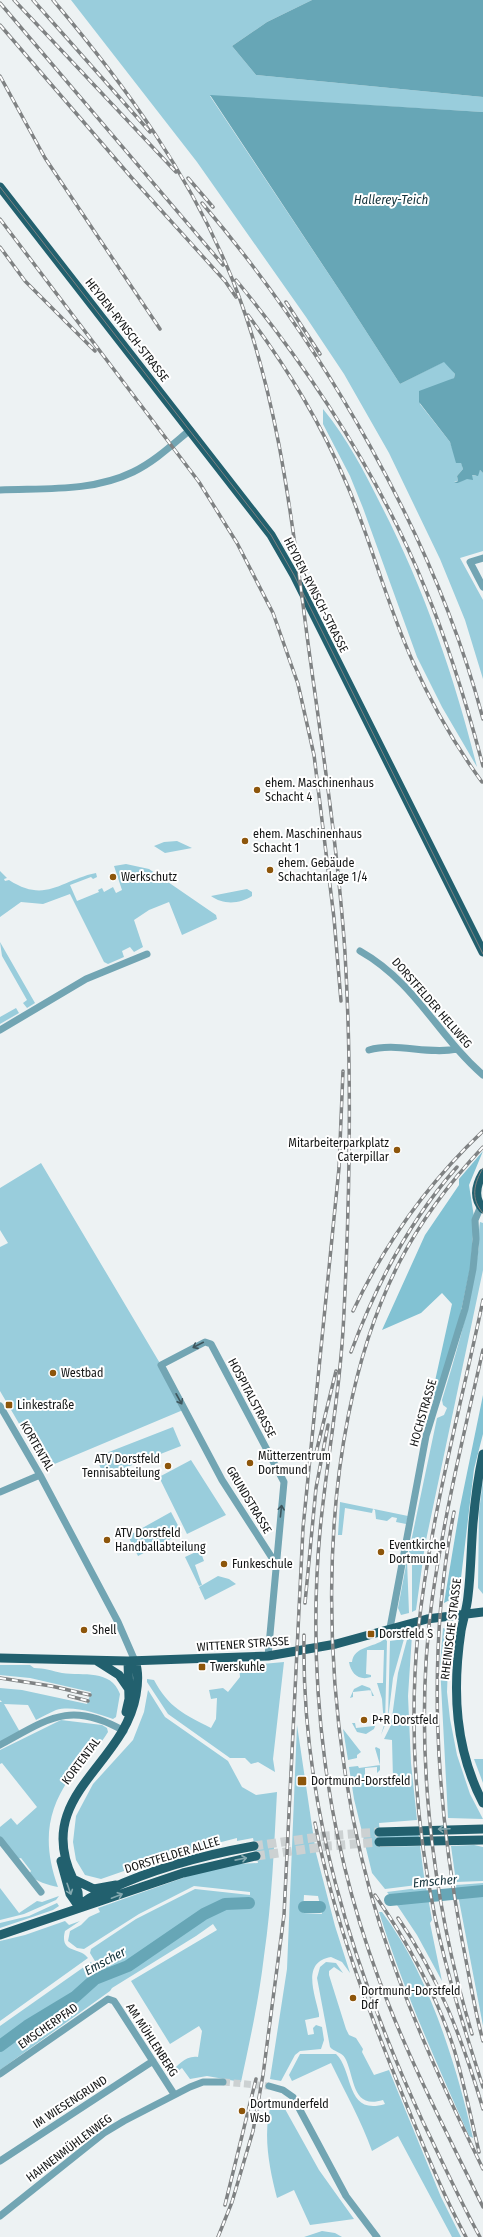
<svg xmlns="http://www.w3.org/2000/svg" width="483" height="2237" font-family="'Fira Sans Condensed',sans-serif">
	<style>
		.green { fill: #99cddc; fill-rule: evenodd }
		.forest { fill: #82c2d3 }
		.water { fill: #67a6b6 }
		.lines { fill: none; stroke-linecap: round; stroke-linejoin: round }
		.river { stroke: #67a6b6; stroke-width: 12 }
		.minor-tunnel { stroke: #ccd1d2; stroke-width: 7; stroke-dasharray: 7 3.5; stroke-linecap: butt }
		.major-tunnel { stroke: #ccd1d2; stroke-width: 9; stroke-dasharray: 9 4.5; stroke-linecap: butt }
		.minor { stroke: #72a5b3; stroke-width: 7 }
		.major { stroke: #22606e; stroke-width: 9 }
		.tram { stroke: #7f8283; stroke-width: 1 }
		.rail-casing { stroke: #7f8283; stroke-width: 3.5 }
		.rail { stroke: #fff; stroke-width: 2; stroke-dasharray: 6; stroke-linecap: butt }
		.oneway { stroke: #3e565d }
		.oneway2 { stroke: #85a8af }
		.poi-dot { fill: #8d560b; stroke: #fff; stroke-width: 1.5 }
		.labels { text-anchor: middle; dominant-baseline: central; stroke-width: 4; stroke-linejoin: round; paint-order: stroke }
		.street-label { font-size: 12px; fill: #141616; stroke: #fff }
		.poi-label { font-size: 12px; fill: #141616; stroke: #fff; text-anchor: start }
		.water-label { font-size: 13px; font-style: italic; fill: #14333b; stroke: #fff }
	</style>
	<rect width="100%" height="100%" fill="#edf2f3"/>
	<!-- green -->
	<path class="green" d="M71,0H312L267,22L232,46L256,75L483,97V112L210,96L344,297L400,384L445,361L455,374L454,378L421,396L420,404L450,442L458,463L461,462L463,469L457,476L458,481L454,482L458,483L472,475L476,476L480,470L483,473V551L460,558L483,600V679L465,620L440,559L389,453L344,374L306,317L197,162Z
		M323,409C347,438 364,471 381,505C424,588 454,676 477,767L442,707L417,657L363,508L350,476L323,424Z
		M177,841L192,848L165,853L154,846L164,842Z
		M126,864L149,869L216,915L217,919L182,935L169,902L149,910L134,920L143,947L134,952L130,947L122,951L124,957L108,964L104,962L70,894L43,904L21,902L0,917V871L7,878L4,879L5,881L9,880C46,904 61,880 96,873L97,877L93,879L91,877L70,885L77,901L99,892L98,890L102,888L104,892L113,887L116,893L122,890L114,866Z
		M247,889L252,892V896C240,904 223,905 211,896Z
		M0,942L35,1003L27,1008L23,1003L27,1000L2,956Z
		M16,1008L19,1013L0,1024V1017Z
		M41,1163L161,1365L183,1410L45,1468L0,1391V1247L8,1243L0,1230V1188Z
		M480,1222L483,1223V1270L425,1545L416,1610L412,1612V1564L408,1556L437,1418L444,1415L447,1408L443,1405L442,1400C457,1351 471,1303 478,1252C480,1242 478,1232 480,1222Z
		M173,1427L181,1446L104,1476L96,1457Z
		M191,1460L226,1515L187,1534L159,1477Z
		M483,1479V1594L478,1588L479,1512Z
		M340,1502L408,1516L406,1524L396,1522L397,1518L392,1517L387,1521L376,1519L375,1510L373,1509L372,1513L345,1508L342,1535H338Z
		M171,1512L182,1533L138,1556L128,1536Z
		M200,1550L204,1561L195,1565L202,1585L199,1586L185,1557Z
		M407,1560L409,1613L401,1615L398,1608Z
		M218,1576L229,1579L236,1584L205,1600L199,1587Z
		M443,1628L447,1629L449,1639L447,1692L450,1719L457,1755L470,1794L483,1819L448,1818L440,1665Z
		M412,1635L408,1696L411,1763L417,1820L379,1823L380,1835L418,1833L419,1837L380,1839V1847L420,1846L425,1884L385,1889L372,1873L354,1799L349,1767L358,1766L359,1768L380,1765L375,1748L376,1747L380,1749V1770L377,1773V1767L365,1768V1786L387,1785V1779H393L392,1740L384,1739L391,1725L398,1673L408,1636Z
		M385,1639L387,1641L385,1725L381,1735L384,1725L382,1699L377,1683H383L384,1650H367L366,1674L371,1675V1677C359,1681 351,1674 349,1662H352C354,1646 373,1648 385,1639Z
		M404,1639L393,1678L388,1719L390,1641Z
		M284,1662L273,1759L275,1772L258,1762L251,1764L245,1758H230L168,1714L147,1682V1679L154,1680C168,1707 185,1715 211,1728L216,1719L217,1698L211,1699L209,1690L223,1688L228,1692L240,1677L239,1666Z
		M0,1665H30L34,1668C44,1668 53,1671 62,1673C83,1676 111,1669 120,1694L116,1717L113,1719C97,1713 72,1705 56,1710C49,1713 42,1717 36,1720L28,1705L4,1704L20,1732L0,1742V1702H2L0,1700V1688L22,1690L87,1704L91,1692L30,1678L0,1675Z
		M362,1685L370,1688L374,1696H372L371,1690L353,1692V1697L350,1698L354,1689Z
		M148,1690L165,1717L228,1761L242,1787L256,1795L277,1792C274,1847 272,1902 264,1956C259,1999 250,2040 241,2082L207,2076L190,2079L182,2068L171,2076L170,2073C178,2065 186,2055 198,2057L202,2031L199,2026L170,2044L131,1981L217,1930L213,1924L196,1936L112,1988L110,1991L0,2070V2026L91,1962L95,1967L98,1966L90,1953L91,1949L136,1919L195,1889L250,1895V1892L194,1886L139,1914L84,1949L77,1948L68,1941L70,1931L81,1925L89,1917L100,1912L98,1908L194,1874L238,1864L258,1863L253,1838L237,1841V1838L167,1856L101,1879L85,1875L76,1860L73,1842L76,1816L93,1784L133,1740L144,1712Z
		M61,1720L102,1725L107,1728L108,1732C100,1746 87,1757 76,1770C46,1807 42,1843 58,1887C48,1885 36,1882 29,1874L31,1871L21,1858L17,1859L0,1837V1827L11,1818L17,1825L37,1807L2,1763L0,1764V1750Z
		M377,1720L374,1729L366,1734L357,1732L352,1723H355L356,1728L374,1726V1721Z
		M297,1725L316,1853L335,1926L350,1973L342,1962L331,1957C301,1962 315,1994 319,2014V2017L305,2020L308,2035L314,2034L313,2028L316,2025L322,2027L324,2040L321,2049L300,2051L295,2055L281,2081L270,2079L287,1969ZM304,1895L318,1896L322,1914L303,1913Z
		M343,1729L361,1752L357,1755V1758L348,1760Z
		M483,1759V1783L474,1759Z
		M474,1845L483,1847V1881L456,1882L451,1846Z
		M483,1883V1890L457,1892L456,1885Z
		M426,1887L427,1893L391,1897L387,1892Z
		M0,1888L19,1913L37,1901L42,1902L59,1896L56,1900L24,1914L0,1920Z
		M483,1894V2026L458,1895Z
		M428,1897L432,1920L430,1923L442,1981L417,1935L395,1902Z
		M57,1903L59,1906L53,1910L0,1928V1923L29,1916Z
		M379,1912H382C428,1973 456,2063 473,2138L469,2136C436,2062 403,1989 379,1912Z
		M65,1921L69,1925L80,1921L65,1931C59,1954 81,1947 88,1958L0,2021V1941L25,1935Z
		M326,1962L336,1963L343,1973L334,1967L329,1971V1975L346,2029L349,2035L356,2038L363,2049L362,2052L374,2075L389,2070L441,2197L461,2237H452L398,2136L372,2151C361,2120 345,2092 331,2063L292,2081L289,2075L300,2054H336C354,2071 345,2116 385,2104L383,2100C351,2110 355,2076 345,2058C342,2052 334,2052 330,2047L317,1978L320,1967Z
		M272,2101L285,2109L319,2170L354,2219L310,2225L294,2190L277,2198C269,2167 262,2132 272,2101Z
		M322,2231L335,2233L342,2237H304Z"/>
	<!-- forest -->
	<path class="forest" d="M483,1151L469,1185L474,1217L471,1264L460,1316L436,1397L431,1399L452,1304L442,1293L421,1313L382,1330L425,1235L459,1185V1179Z
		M483,1395V1434L474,1469L459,1595L444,1603L460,1507Z"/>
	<!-- water -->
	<path class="water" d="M312,0H483V97L256,75L232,46L267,22Z
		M210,95L483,112V473L480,470L478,476L472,475L473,480L467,479L458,483H454L458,481L457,476L463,469L461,463H456L450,442L419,402V391L454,378L455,374L444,362L400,384L344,297Z"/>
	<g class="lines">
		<!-- river -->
		<path class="river" d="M390,1900L483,1891
			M304,1907H320
			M0,2046L27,2026L75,1997L95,1979L128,1966L204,1914L225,1904L249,1903"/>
		<!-- minor-tunnel -->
		<path class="minor-tunnel" d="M223,2082L269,2086"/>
		<!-- major-tunnel -->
		<path class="major-tunnel" d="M254,1846L326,1836L379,1832
			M256,1856L329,1846L379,1842"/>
		<!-- minor -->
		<path class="minor" d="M0,490C44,488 92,492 133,472C154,462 172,445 190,430
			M483,558L470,562L483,587
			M360,951C415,982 438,1036 483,1075
			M0,1030L86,979L147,954
			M369,1050C396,1042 428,1055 457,1049
			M0,1406L40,1475L118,1622L135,1661
			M0,1492L40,1475
			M390,1628L426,1436L465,1309L473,1269L476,1239L475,1220L481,1206
			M268,1656L284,1482L211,1344L205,1342L161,1365L222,1480L276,1564
			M0,1745C48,1719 70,1700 124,1731
			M0,1840L41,1892
			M0,2074L108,1999L114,2001L118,2007L174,2094
			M269,2086L283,2090L293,2097L346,2196L377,2237
			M0,2161L153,2061
			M0,2216L104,2133L124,2121L190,2087L203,2082H223"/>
		<!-- major -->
		<path class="major" d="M0,187L271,535L294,575L483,952
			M483,1173C476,1185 473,1198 483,1209
			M483,1454C478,1477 475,1500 473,1523C471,1547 471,1572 468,1596C467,1608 463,1620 461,1631C452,1691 455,1749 483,1803
			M0,1658L128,1661L268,1656L336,1644L427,1619L483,1612
			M97,1661L119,1675L128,1688
			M126,1712L129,1699L128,1661
			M379,1832L483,1829
			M379,1842L483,1840
			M61,1861L70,1894L79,1907
			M73,1879L78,1892L79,1907
			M116,1885L94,1889L73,1879C33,1796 124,1766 136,1695C138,1684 139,1672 135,1661
			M79,1907C87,1897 97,1895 108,1890C154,1868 204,1855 254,1846
			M0,1935L183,1873L256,1856"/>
		<!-- tram -->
		<path class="tram" d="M0,187L271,535L294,575L483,954
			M483,1168C474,1183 470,1199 483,1213"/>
		<!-- rail casing -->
		<g class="rail-casing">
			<path id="rail" d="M14,0L176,172
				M33,0L150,132
				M53,0C126,86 191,176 233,281C279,397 292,521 308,643C322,746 338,849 345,953C352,1072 350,1193 344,1312C341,1386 327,1458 320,1531C313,1608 315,1686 325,1762C336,1846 358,1929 390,2008C417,2076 451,2141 483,2207
				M0,3L223,265
				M0,25L131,177L225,281L236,297
				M0,76L45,158L160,329
				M188,178L213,207
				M202,203C324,346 435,537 483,719
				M0,219L199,482L237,543L273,613L298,684L314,755L334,918L341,1001
				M0,247L25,281L95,351
				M236,280C313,374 379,475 425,588C449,646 467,705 483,766
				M286,302L320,354
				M248,315C289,371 321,423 348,487C372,544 387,605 413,662C432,705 455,745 482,782
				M483,1147C451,1181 422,1219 400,1261C305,1446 319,1735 381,1928C408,2011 445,2091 483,2169
				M483,1300C460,1410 430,1519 418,1632C409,1726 416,1825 435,1917C447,1975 465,2031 483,2087
				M353,1311C385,1243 428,1183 483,1131
				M351,1352C376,1285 409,1221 457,1167
				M316,1453L336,1371
				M454,1512C426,1654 436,1799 462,1940C469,1974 474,2008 483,2041
				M305,1603L316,1488L328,1425
				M304,1635C301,1805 352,1967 422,2120C441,2159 459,2199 480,2237
				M0,1678L51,1686L90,1695
				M69,1696L88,1701
				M315,1823C334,1920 368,2010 405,2101C424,2147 442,2193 466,2237
				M375,1895C408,1943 436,1993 454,2049C464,2083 471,2118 479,2152
				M398,1918C439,1977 463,2041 483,2109
				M472,2034C431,1898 413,1741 432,1600C444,1516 464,1433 483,1350
				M225,2205L256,2079
				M218,2237L232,2202L253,2131L263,2075L284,1915L303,1528L339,1168L343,1071"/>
		</g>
		<!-- rail -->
		<use href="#rail" class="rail"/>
	</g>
	<!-- one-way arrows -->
	<defs><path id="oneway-shaft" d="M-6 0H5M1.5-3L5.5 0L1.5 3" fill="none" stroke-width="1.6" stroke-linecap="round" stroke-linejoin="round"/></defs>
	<g class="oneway">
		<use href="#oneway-shaft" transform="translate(198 1345) rotate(153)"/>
		<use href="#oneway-shaft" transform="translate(179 1399) rotate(61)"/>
		<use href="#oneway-shaft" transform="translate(281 1511) rotate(-84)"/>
	</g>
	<g class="oneway2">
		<use href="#oneway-shaft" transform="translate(444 1829) rotate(178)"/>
		<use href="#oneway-shaft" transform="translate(241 1859) rotate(-11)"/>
		<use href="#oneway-shaft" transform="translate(69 1889) rotate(71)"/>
		<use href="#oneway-shaft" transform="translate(117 1896) rotate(-21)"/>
	</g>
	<!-- markers -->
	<g class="poi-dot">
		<circle cx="257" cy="790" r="4"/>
		<circle cx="245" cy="841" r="4"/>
		<circle cx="270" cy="870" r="4"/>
		<circle cx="113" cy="877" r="4"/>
		<circle cx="397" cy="1150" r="4"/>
		<circle cx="53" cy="1373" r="4"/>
		<rect x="5" y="1401" width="8" height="8" rx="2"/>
		<circle cx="250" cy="1463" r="4"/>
		<circle cx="168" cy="1466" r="4"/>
		<circle cx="107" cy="1540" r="4"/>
		<circle cx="381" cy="1552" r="4"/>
		<circle cx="224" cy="1564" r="4"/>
		<circle cx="84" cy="1630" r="4"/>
		<rect x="367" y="1630" width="8" height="8" rx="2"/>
		<rect x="198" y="1663" width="8" height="8" rx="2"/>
		<circle cx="364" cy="1720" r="4"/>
		<rect x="297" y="1776" width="10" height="10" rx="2"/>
		<circle cx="353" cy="1998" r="4"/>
		<circle cx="242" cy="2111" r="4"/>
	</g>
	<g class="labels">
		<!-- street labels -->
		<g class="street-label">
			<text transform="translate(127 330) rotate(52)">HEYDEN-RYNSCH-STRASSE</text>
			<text transform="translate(316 595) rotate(63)">HEYDEN-RYNSCH-STRASSE</text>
			<text transform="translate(432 1003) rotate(49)">DORSTFELDER HELLWEG</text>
			<text transform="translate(252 1398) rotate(62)">HOSPITALSTRASSE</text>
			<text transform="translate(423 1413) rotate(-74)">HOCHSTRASSE</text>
			<text transform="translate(37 1446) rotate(60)">KORTENTAL</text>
			<text transform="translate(249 1500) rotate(59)">GRUNDSTRASSE</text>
			<text transform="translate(451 1629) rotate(-83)">RHEINISCHE STRASSE</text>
			<text transform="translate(243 1644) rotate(-4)">WITTENER STRASSE</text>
			<text transform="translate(81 1761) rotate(-53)">KORTENTAL</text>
			<text transform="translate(172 1855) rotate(-17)">DORSTFELDER ALLEE</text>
			<text transform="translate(48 2026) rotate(-35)">EMSCHERPFAD</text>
			<text transform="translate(152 2040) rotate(57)">AM MÜHLENBERG</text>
			<text transform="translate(70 2102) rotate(-33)">IM WIESENGRUND</text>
			<text transform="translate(69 2148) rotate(-37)">HAHNENMÜHLENWEG</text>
		</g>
		<!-- poi labels -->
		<g class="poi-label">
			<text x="265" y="783">ehem. Maschinenhaus<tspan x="265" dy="14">Schacht 4</tspan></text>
			<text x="253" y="834">ehem. Maschinenhaus<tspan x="253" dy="14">Schacht 1</tspan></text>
			<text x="278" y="863">ehem. Gebäude<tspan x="278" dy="14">Schachtanlage 1/4</tspan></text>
			<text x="121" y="877">Werkschutz</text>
			<text x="389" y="1143" text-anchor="end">Mitarbeiterparkplatz<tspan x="389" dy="14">Caterpillar</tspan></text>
			<text x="61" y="1373">Westbad</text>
			<text x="17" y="1405">Linkestraße</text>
			<text x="258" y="1456">Mütterzentrum<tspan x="258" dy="14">Dortmund</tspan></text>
			<text x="160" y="1459" text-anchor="end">ATV Dorstfeld<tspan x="160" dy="14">Tennisabteilung</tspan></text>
			<text x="115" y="1533">ATV Dorstfeld<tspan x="115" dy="14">Handballabteilung</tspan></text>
			<text x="389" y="1545">Eventkirche<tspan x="389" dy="14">Dortmund</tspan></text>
			<text x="232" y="1564">Funkeschule</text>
			<text x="92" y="1630">Shell</text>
			<text x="379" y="1634">Dorstfeld S</text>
			<text x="210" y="1667">Twerskuhle</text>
			<text x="372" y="1720">P+R Dorstfeld</text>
			<text x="311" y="1781">Dortmund-Dorstfeld</text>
			<text x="361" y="1991">Dortmund-Dorstfeld<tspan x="361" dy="14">Ddf</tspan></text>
			<text x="250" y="2104">Dortmunderfeld<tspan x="250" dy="14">Wsb</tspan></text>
		</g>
		<!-- water labels -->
		<g class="water-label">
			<text x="391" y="199">Hallerey-Teich</text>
			<text transform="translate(435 1881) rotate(-5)">Emscher</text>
			<text transform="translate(105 1961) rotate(-28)">Emscher</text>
		</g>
	</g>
</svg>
